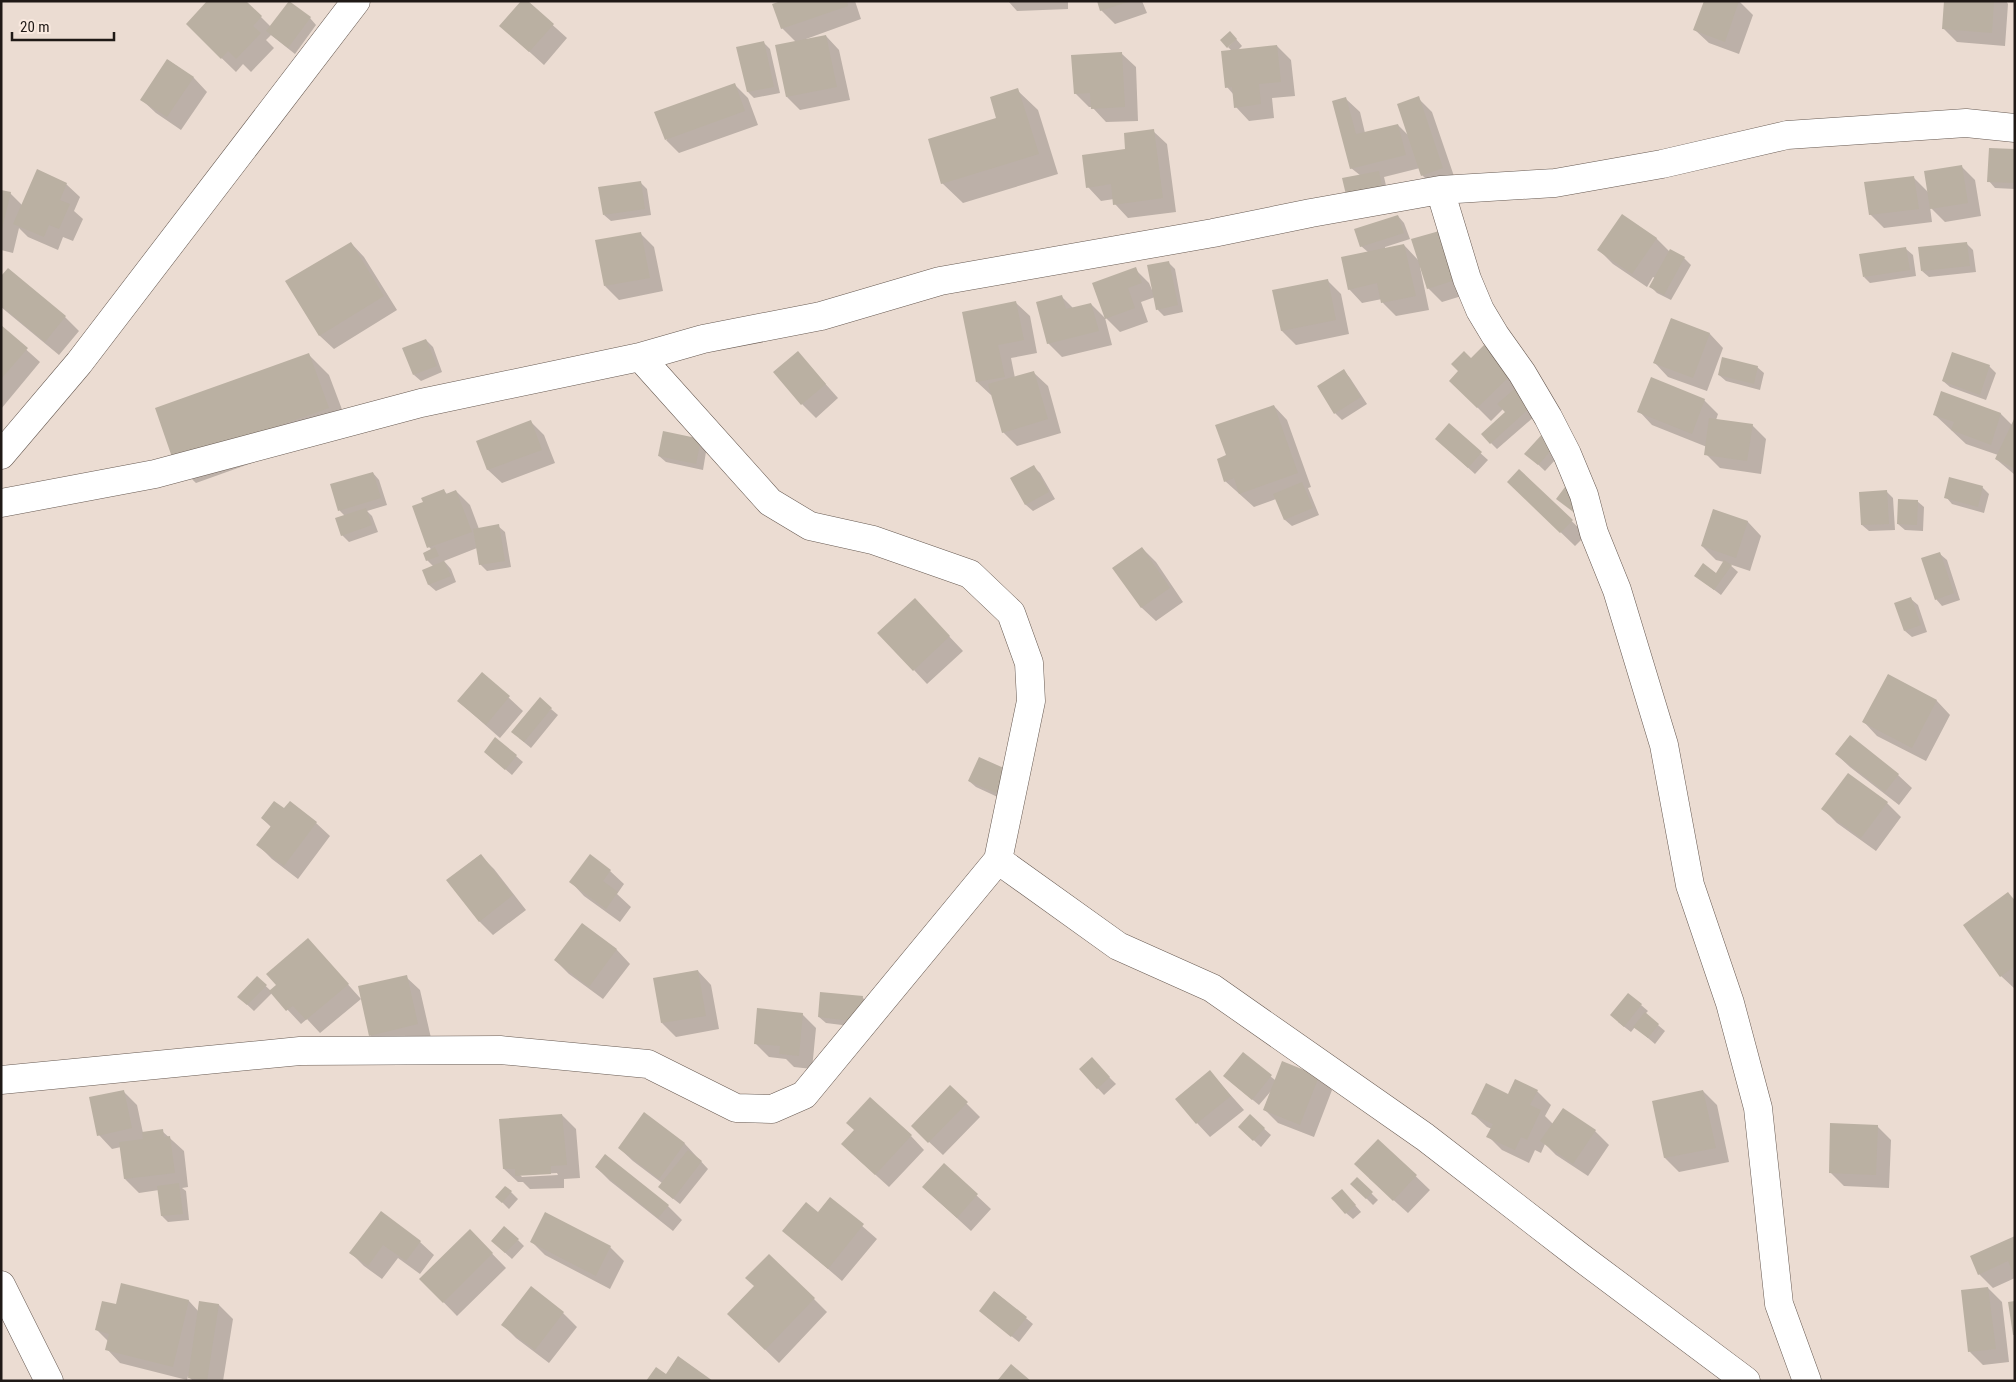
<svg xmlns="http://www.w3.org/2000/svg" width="2016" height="1382" font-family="'Roboto Condensed',sans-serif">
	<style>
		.shadow { fill: #0003; fill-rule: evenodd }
		.building { fill: #bab0a2 }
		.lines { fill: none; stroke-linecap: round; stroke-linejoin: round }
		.street-casing { stroke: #675a52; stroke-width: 29 }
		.street { stroke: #fff; stroke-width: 28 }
	</style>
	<rect width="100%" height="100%" fill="#ebdcd2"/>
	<!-- shadow -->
	<path class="shadow" d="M245,1L271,27L310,18L316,25L295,54L271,35L266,40L274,48L251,72L243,64L236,72L201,38Z
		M526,1L567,38L544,65L501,26Z
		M785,1H855L861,19L806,39V40L826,36L839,50L850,100L800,110L787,97L796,42L782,28Z
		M1008,1H1068V9L1017,11Z
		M1098,1H1142L1147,13L1115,24L1101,10Z
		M1705,1H1739L1753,15L1739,54L1709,43L1695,30Z
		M1945,1H2006L2008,4L2005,46L1957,42L1944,29Z
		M1236,39L1242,46L1238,50L1277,46L1291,60L1295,96L1272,98L1274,118L1249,121L1236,107L1234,95L1227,87L1232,51L1228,47Z
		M763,42L770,49L780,93L754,98L748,92Z
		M1122,54L1136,67L1138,121L1106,122L1092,107H1089L1075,93Z
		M168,60L194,78L207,92L181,130L156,113L142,100Z
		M734,84L748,98L758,125L679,153L666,140Z
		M1017,90L1038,110L1058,174L963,203L942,183L998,118Z
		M1418,98L1432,112L1456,182L1436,189L1422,175L1420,168L1384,177L1389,198L1351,168L1346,99L1360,112L1365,133L1398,125L1410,137Z
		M1153,131L1167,144L1176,212L1128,218L1115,204L1114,199L1101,201L1088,187L1127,150Z
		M2015,151V189L1995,188L1989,181Z
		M1961,166L1975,180L1981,216L1945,222L1930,207L1932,222L1884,228L1870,214L1914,178L1928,192Z
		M640,182L647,189L651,215L611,221L604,215Z
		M66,184L80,197L74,211L83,219L73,241L63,237L58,250L28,237L19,228L13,253L1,250V191L10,193L22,205Z
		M1398,216L1404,223L1410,239L1385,247V249L1404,245L1419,261L1478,291L1442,302L1428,288L1421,267H1420L1429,310L1396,316L1383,303L1382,299L1362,303L1349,289L1368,252L1361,246Z
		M640,233L654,247L663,291L619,300L605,286Z
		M1656,238L1669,251L1684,258L1691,265L1671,300L1657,293L1650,286L1655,278L1653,277L1647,287L1613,264L1599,250Z
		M351,243L364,257L397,310L334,349L320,336L287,282Z
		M1966,243L1973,250L1976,272L1929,277L1922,271Z
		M1906,249L1913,255L1916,276L1870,283L1864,277Z
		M1168,262L1175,269L1183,312L1164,316L1157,309L1155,297L1141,302L1148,322L1120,332L1106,318L1135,269L1149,283L1152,290Z
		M8,270L65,317L79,331L59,355L1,307V278Z
		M1327,280L1341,294L1349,334L1296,345L1282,331L1274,291Z
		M1062,297L1073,308L1091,304L1105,318L1112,345L1062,357L1048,343Z
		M1016,303L1030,316L1037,353L1011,358L1015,378L1034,373L1048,386L1061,433L1017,446L1003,432L993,395H991L977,382Z
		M1671,319L1710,334L1723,348L1707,391L1668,377L1655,363Z
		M1,327L40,362L1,409Z
		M426,340L433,347L442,372L421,381L414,375Z
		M1484,347L1542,410L1497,449L1482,434L1506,413L1503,409L1491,421L1451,381Z
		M798,353L838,398L816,418L802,404Z
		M309,355L329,375L349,428L196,483L175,463Z
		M1989,366L1996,373L1986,400L1950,387L1943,381Z
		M1757,367L1764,373L1760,390L1726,381L1719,375Z
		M1344,371L1350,378L1367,404L1342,420L1335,413Z
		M1942,393L2001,414L2012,425L2015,420V475L1996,459L1998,455L1966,444L1934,414Z
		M1704,400L1718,414L1716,420L1752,425L1766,439L1761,474L1720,468L1706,454L1707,447L1652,425L1639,411Z
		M1274,406L1287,420L1311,487L1308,488L1319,515L1292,526L1285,520L1276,499L1254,507L1225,481L1228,456Z
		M531,422L544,435L555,463L502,483L488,470L477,442Z
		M1449,425L1488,460L1475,474L1443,445Z
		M664,433L707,446L703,470L666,462L659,456Z
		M1565,449L1545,471L1526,453Z
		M1034,467L1040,473L1055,499L1033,511L1026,505L1012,478Z
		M1519,470L1586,535L1575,546L1522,495Z
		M373,473L379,480L387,505L367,511L372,516L378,532L349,542L342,535L345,516L340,511L332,485Z
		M1982,487L1989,494L1984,513L1952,504L1946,497Z
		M444,491L447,494L456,491L470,505L479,529L498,526L505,532L511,567L487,571L480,564L477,548L444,561L451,569L456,582L436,591L429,585L424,571L434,567L427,560L432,550L429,547L414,507L424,503Z
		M1887,492L1893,498L1895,530L1869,531L1862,525Z
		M1917,501L1924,507L1923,531L1905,530L1898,524Z
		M1714,511L1748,522L1761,536L1750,571L1729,564L1738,572L1721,595L1696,576L1716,575L1724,562L1716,560L1702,546Z
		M1142,548L1156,562L1183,602L1156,621L1142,608L1114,568Z
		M1940,554L1947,560L1960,600L1942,606L1936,599Z
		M1911,599L1918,605L1927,632L1912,637L1905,631Z
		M928,614L963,651L927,684L914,670Z
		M482,673L523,711L500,738L458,701Z
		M1888,675L1937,701L1950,715L1926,761L1877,736L1864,722Z
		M551,709L558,715L531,748L519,738Z
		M485,752L516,756L523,762L512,775Z
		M1836,754L1898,775L1912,788L1899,805L1850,767Z
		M1006,770L1002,799L976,787L969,781Z
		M1887,803L1901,817L1876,851L1837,823L1823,809Z
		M284,810L316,823L330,836L298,879L272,859L258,845L271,827L262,818Z
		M480,855L494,869L526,910L493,935L480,922L448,880Z
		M610,871L624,884L617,894L631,907L620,922L584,896L571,882Z
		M2008,894L2015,900V989L2001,976Z
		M582,924L617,950L630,964L603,999L569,974L555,960Z
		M308,940L361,999L320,1033L307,1019L301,1024L272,993L254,1011L239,997L257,978L271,991L278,985Z
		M698,971L711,985L719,1029L676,1037L662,1023Z
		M406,977L420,990L431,1038L384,1049L370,1035Z
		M862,997L869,1004L866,1028L826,1023L819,1017Z
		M1641,1005L1648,1011L1645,1014L1665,1031L1655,1044L1635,1027L1631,1032L1618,1022Z
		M802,1014L816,1028L812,1069L794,1067L786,1059L769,1057L755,1043Z
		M1243,1054L1275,1080L1319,1077L1332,1090L1314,1137L1278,1123L1264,1109L1271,1091L1259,1105L1231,1082Z
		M1098,1066L1116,1084L1104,1095L1080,1069Z
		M1210,1072L1244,1110L1210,1137L1197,1123Z
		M950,1087L980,1117L943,1155L912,1126Z
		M123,1091L137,1105L143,1133L162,1131L184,1151L188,1187L182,1188L186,1191L189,1220L168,1222L162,1216L159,1190L139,1193L125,1179L121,1147L112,1149L99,1135Z
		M1537,1091L1551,1105L1545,1116L1553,1124L1595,1131L1609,1145L1588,1176L1556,1155L1545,1144L1541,1153L1535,1150L1529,1163L1502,1150L1488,1136L1492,1129L1487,1127L1473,1114Z
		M1703,1091L1717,1105L1729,1162L1679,1172L1665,1158L1653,1102Z
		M644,1114L685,1144L708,1169L680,1204L666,1193L662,1183L633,1161L619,1148Z
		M562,1115L576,1129L580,1178L564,1179V1188L530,1189L523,1182H518L504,1169ZM557,1173L558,1175L522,1177L520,1175Z
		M1250,1116L1271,1135L1261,1147L1240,1127Z
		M1877,1126L1891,1140L1889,1188L1844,1186L1830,1172Z
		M911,1136L924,1150L889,1187L856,1157Z
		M1378,1140L1430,1190L1408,1213L1369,1178Z
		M944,1165L991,1209L971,1231L923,1187Z
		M596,1167L668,1206L682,1220L673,1231L610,1181Z
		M1357,1179L1378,1200L1373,1205L1352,1184Z
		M506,1187L518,1199L509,1209L497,1197Z
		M1348,1197L1361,1212L1353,1219L1346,1213Z
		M830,1198L877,1239L842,1281L784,1231L818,1213Z
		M381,1212L420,1242L434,1255L420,1274L398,1258L382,1279L364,1266L351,1253Z
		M470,1231L506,1268L457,1316L421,1279Z
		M2015,1237V1278L1993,1288L1979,1274Z
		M518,1240L524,1246L512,1259L499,1247Z
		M531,1241L610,1247L624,1261L610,1289L545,1255Z
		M755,1286L814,1299L827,1312L779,1363L743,1328Z
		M1988,1288L2002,1302L2009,1362L1983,1365L1970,1352Z
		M995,1292L1033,1324L1019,1342L987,1317Z
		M189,1301L199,1312L200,1302L219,1305L233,1319L223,1381H193L188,1376L187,1380L120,1363L107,1349L109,1342L97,1330L117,1306Z
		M563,1313L577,1327L549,1363L516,1338L503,1325Z"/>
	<!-- building -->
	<path class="building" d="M207,1H246L262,16L253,26L261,33L236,59L228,51L221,59L186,24Z
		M289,1L311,17L288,48L266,31Z
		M521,1H528L554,24L529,52L499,26Z
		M781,1H847L848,6L781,29L772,4Z
		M1097,1H1128V2L1100,11Z
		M1704,1H1739L1725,42L1693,30Z
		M1944,1H1994L1992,33L1942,29Z
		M1230,31L1237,39L1227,48L1220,40Z
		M826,35L837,87L786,97L775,45Z
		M764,41L774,87L747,92L736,47Z
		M1277,45L1281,82L1259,84L1261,104L1234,108L1232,87L1225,88L1221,51Z
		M1122,52L1125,107L1091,109L1090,93L1074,94L1071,55Z
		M167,59L194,77L167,117L140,100Z
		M735,83L745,111L665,140L654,112Z
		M1018,88L1039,154L941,184L928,139L996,118L990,97Z
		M1419,96L1443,168L1421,176L1397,104Z
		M1346,97L1356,134L1398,124L1406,155L1350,169L1332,101Z
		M1154,129L1163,198L1113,205L1111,184L1086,188L1082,155L1125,149L1124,133Z
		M1989,148L2015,149V183L1987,182Z
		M1962,165L1968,203L1930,209L1924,171Z
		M37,169L67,183L60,200L70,204L59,229L49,225L44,237L13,224Z
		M1379,171L1383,192L1347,199L1342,178Z
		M1914,176L1919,209L1869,215L1864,182Z
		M641,181L645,209L603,215L598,187Z
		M1,190L11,192L2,229H1Z
		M1622,214L1657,238L1632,274L1597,250Z
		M1398,215L1404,233L1360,247L1354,229Z
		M1450,228L1465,277L1427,289L1411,239Z
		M641,232L650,278L604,286L595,240Z
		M351,242L384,296L319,336L285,281Z
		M1967,242L1970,266L1921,271L1918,247Z
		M1404,244L1416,296L1381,303L1377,283L1348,290L1341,257Z
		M1906,247L1910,270L1863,277L1859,254Z
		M1670,249L1685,257L1664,295L1649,287Z
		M1169,261L1178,305L1156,310L1147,265Z
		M1136,267L1142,283L1128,288L1135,308L1105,319L1092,283Z
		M8,268L66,316L45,342L1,306V276Z
		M1328,279L1336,320L1281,331L1272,290Z
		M1062,295L1066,309L1091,303L1099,331L1047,344L1036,302Z
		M1016,301L1024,340L998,345L1005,377L976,382L962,312Z
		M1671,318L1710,333L1693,378L1653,363Z
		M1,325L28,348L1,379Z
		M426,339L437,366L413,375L402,348Z
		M1484,345L1513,373L1477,408L1449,381L1458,371L1451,364L1464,351L1471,358Z
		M798,351L826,384L801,405L773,372Z
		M1952,352L1990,365L1980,395L1942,381Z
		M309,353L329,408L174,463L155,408Z
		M1722,357L1758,366L1754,384L1718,375Z
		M1344,369L1361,397L1334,414L1317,386Z
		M1034,371L1048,419L1002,433L988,384Z
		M1651,377L1705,399L1692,434L1637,412Z
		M1520,384L1536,402L1490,444L1481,434L1505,412L1497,404Z
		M1941,391L2001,413L1991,445L1951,430L1954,422L1933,415Z
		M1274,405L1298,473L1239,494L1234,478L1224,482L1217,459L1226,455L1215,425Z
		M2015,417V469L1995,459Z
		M1709,418L1753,424L1747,461L1704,455Z
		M531,420L542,450L487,470L476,441Z
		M1449,423L1482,452L1468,468L1435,439Z
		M1546,430L1559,442L1538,465L1524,454Z
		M663,431L701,439L696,464L658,456Z
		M1034,465L1049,492L1025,505L1010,478Z
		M1519,469L1573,520L1560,533L1507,482Z
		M373,472L381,498L338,511L330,484Z
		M1949,477L1983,486L1978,507L1944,498Z
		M1302,482L1313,508L1284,520L1273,494Z
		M1565,487L1585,502L1576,514L1556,499Z
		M444,489L446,494L456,490L472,532L427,548L412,506L423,502L421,498Z
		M1887,490L1889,524L1861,525L1859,492Z
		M1898,499L1918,500L1917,525L1897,524Z
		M366,508L372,525L341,536L335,518Z
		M1713,509L1748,521L1736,558L1701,546Z
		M499,524L505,561L479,565L473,529Z
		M435,547L439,556L426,561L423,553Z
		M1142,547L1170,588L1141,608L1112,568Z
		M1940,552L1954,593L1935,600L1921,558Z
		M1724,560L1732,565L1714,590L1694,576L1703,563L1716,573Z
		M444,561L451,576L428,585L422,570Z
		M1911,597L1921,625L1904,631L1894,603Z
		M915,598L950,636L913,671L877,633Z
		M482,672L510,696L486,725L457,701Z
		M1888,674L1937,700L1912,748L1862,722Z
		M540,697L552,708L524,742L511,732Z
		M1850,735L1899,774L1885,792L1835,754Z
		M495,737L517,755L505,770L484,752Z
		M979,757L1006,769L996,793L968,781Z
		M1848,773L1888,802L1861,838L1821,809Z
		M274,801L284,808L290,801L317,822L284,866L256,845L271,826L261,818Z
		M481,854L513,895L479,922L446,880Z
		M590,854L611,870L603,881L618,892L606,909L569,882Z
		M2008,892L2015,901V966L2000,977L1963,925Z
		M582,923L617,949L589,987L554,960Z
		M308,938L349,984L306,1020L293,1006L286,1011L269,991L276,985L266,974Z
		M698,970L706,1016L661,1023L653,978Z
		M407,975L418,1024L369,1036L358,986Z
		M257,976L267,985L247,1005L237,997Z
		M820,992L863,996L860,1022L818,1017Z
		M1628,993L1642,1004L1624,1027L1610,1015Z
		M757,1008L803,1013L799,1056L779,1054L780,1046L754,1044Z
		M1645,1012L1659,1024L1648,1038L1633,1027Z
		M1243,1052L1272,1075L1252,1100L1223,1076Z
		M1092,1057L1110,1077L1097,1089L1079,1069Z
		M1282,1061L1319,1076L1300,1125L1263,1110Z
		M1210,1070L1231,1096L1196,1124L1175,1099Z
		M1515,1079L1538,1090L1530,1105L1541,1110L1527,1140L1521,1137L1515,1150L1486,1137L1493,1124L1471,1114L1486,1083L1508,1094Z
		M950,1085L968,1102L928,1143L911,1126Z
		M124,1090L132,1128L97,1136L89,1097Z
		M1703,1090L1716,1148L1664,1158L1652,1101Z
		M870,1097L912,1135L875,1175L841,1144L854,1130L846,1123Z
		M1563,1108L1596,1130L1573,1164L1540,1141Z
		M644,1112L685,1143L659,1179L618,1148Z
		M562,1114L567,1165L551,1166V1174L515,1176V1169H503L499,1119Z
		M1250,1114L1265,1128L1253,1141L1238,1127Z
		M1830,1123L1878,1125L1876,1175L1829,1173Z
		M163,1129L164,1137L170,1136L175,1173L124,1179L119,1142L143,1139L142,1132Z
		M1378,1139L1417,1175L1393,1201L1354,1164Z
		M688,1150L702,1161L673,1199L658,1187Z
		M605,1154L669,1205L658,1218L595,1167Z
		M944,1163L978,1194L957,1218L922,1187Z
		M1357,1177L1373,1192L1366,1199L1350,1184Z
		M179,1183L183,1214L161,1216L157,1186Z
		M505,1186L512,1191L502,1203L495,1197Z
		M1342,1189L1356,1205L1345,1214L1331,1198Z
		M830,1197L864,1224L828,1269L782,1231L806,1202L818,1212Z
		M381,1211L421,1241L406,1261L383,1245L368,1266L349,1253Z
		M545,1212L611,1246L596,1276L530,1242Z
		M504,1226L519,1239L505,1253L491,1241Z
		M470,1229L493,1253L443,1303L419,1279Z
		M2015,1236V1277L2008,1261L1978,1275L1970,1256Z
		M769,1254L815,1298L765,1350L727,1314L754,1286L745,1278Z
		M121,1283L189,1300L173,1367L105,1350L109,1334L95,1330L102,1301L116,1304Z
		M531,1286L564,1312L535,1350L501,1325Z
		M1988,1287L1996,1349L1968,1352L1961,1290Z
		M994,1291L1027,1317L1011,1337L979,1311Z
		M199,1301L219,1304L207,1381L188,1378Z
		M2015,1301V1335H2013L2008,1302Z
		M678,1356L713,1381H646L656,1367L666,1374Z
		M1011,1364L1031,1381H997Z"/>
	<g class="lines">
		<!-- street casing -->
		<g class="street-casing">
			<path id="street" d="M1440,190L1467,279L1480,310L1495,335L1522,373L1548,417L1567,454L1584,495L1594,533L1617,590L1664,745L1690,885L1730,1003L1758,1108L1779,1304L1807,1381
				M1,455L79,363L356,1
				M1,503L155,474L421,403L640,357L703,339L821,316L940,281L1213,233L1311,213L1440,190L1555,183L1662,164L1787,135L1966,123L2015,128
				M998,860L1118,946L1212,988L1425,1137L1579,1256L1746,1381
				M1,1080L300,1051L500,1050L648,1064L736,1108L772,1109L804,1095L998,860L1031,701L1029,663L1011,613L970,574L873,540L810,526L770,502L640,357
				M1,1285L49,1381"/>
		</g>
		<!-- street -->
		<use href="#street" class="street"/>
	</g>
	<!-- border -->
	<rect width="2016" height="1382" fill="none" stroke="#1f1916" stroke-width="5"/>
	<!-- scale -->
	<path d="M12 32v8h102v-8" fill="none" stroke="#1f1916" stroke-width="2.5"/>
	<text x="20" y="32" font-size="15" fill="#1f1916" stroke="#f9e9df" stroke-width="4" paint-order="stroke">20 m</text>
</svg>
